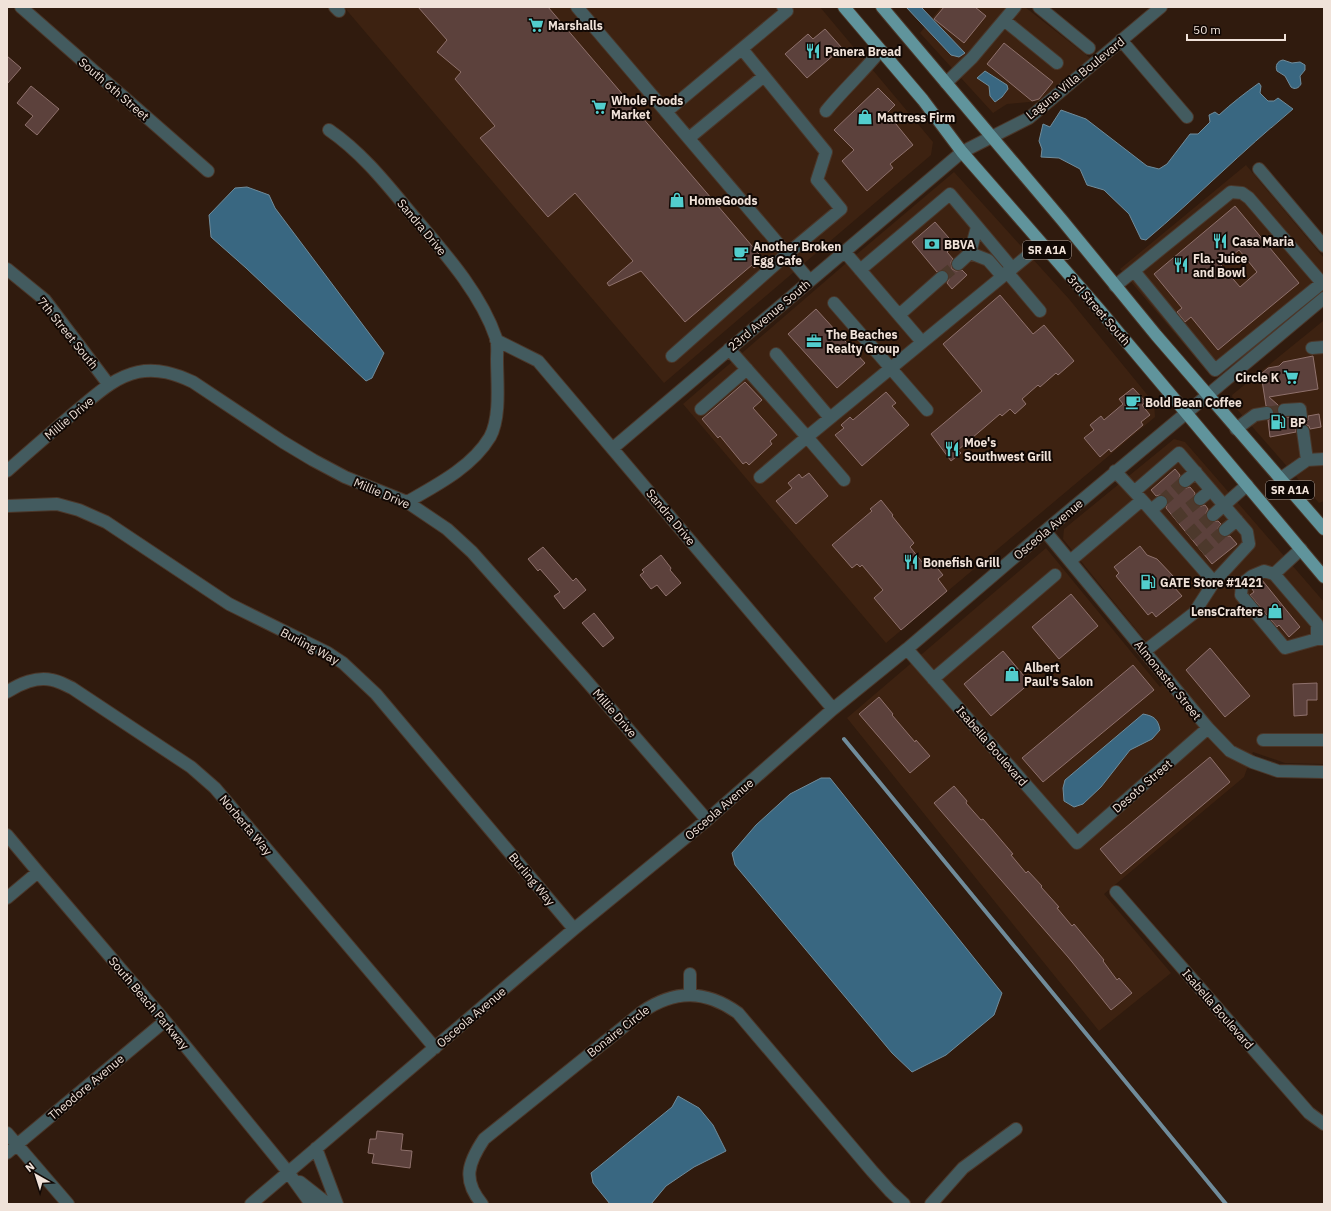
<svg xmlns="http://www.w3.org/2000/svg" width="1331" height="1211" font-family="'IBM Plex Sans',sans-serif">
	<style>
		.built { fill: #3d2211 }
		.water { fill: #396781; stroke: #708c9b }
		.lines { fill: none; stroke-linecap: round; stroke-linejoin: round }
		.stream { stroke: #708c9b; stroke-width: 4 }
		.building { fill: #5c413c; stroke: #8f716c; fill-rule: evenodd }
		.minor-tunnel { stroke: #4d392c; stroke-width: 12; stroke-dasharray: 12 6; stroke-linecap: butt }
		.minor-casing { stroke: #4b372a; stroke-width: 14 }
		.major-casing { stroke: #4b372a; stroke-width: 14 }
		.minor { stroke: #435b5f; stroke-width: 12 }
		.major { stroke: #60949c; stroke-width: 12 }
		.labels { text-anchor: middle; dominant-baseline: central; stroke-width: 4; stroke-linejoin: round; paint-order: stroke }
		.shield { fill: #110804; stroke: #ada199; stroke-width: 1 }
		.shield-label { font-size: 11px; font-weight: bold; fill: #f0e2d9 }
		.poi-label { font-size: 12px; font-weight: bold; fill: #f0e2d9; stroke: #110804; text-anchor: start }
		.street-label { font-size: 12px; fill: #f0e2d9; stroke: #110804 }
	</style>
	<rect width="100%" height="100%" fill="#301b0e"/>
	<!-- built -->
	<path class="built" d="M344,7H820L933,142L931,155L664,383Z
		M941,7H1025L1090,58L1039,101L1007,104L993,113L920,33Z
		M1246,165L1324,258V284L1219,375L1206,370L1120,269Z
		M954,172L1069,299L1154,403L1155,417L886,643L683,404L844,265Z
		M1323,321H1324V501L1319,503L1234,406L1232,395Z
		M1174,439L1185,442L1324,602V764L1285,763L1253,752L1244,777L1104,894L1171,973L1099,1031L847,718L1046,548L1160,687L1173,675L1063,539L1064,529Z"/>
	<!-- water -->
	<path class="water" d="M906,7H921L965,53L959,57L951,55Z
		M1283,60L1292,63L1300,62L1305,65V70L1300,76L1301,84C1299,88 1295,90 1291,87L1285,76L1277,71C1275,66 1277,61 1283,60Z
		M985,71L1007,85L1008,89L1002,97L995,102L990,96L989,86L977,78Z
		M1259,83L1261,86L1260,93L1268,101H1274L1278,98L1293,109C1242,151 1196,198 1146,240L1141,239L1129,214L1104,190L1087,185L1080,169L1059,158L1041,157L1042,149L1039,141L1043,124L1050,127L1061,110L1086,119L1147,166L1159,169L1167,164L1190,134H1198L1210,122L1209,115L1215,112L1219,115C1232,103 1245,93 1259,83Z
		M247,187L269,195L275,208L384,353L372,378L366,381L246,268L211,237L209,215L235,188Z
		M1143,714C1154,716 1158,719 1160,730L1152,739L1130,750L1101,787L1083,804L1074,807L1064,801L1063,788L1065,780Z
		M821,778H830L1002,993L994,1015L946,1055L912,1072L892,1053L735,865L732,853L756,825L790,794Z
		M678,1096L699,1108L713,1125L726,1151L694,1167L666,1186L651,1204H610L593,1183L591,1173L672,1107Z"/>
	<g class="lines">
		<!-- stream -->
		<path class="stream" d="M844,739L1226,1204"/>
	</g>
	<!-- building -->
	<path class="building" d="M418,7H548L764,260L754,268L752,265L685,322L641,271L609,286L607,283L633,261L575,193L548,217L480,138L495,126L455,79L461,72L437,52L447,40Z
		M944,7H975L986,16L964,43L934,19Z
		M825,29L842,48L807,78L785,54L808,34L813,39Z
		M1004,43L1053,82L1039,99L1032,101L987,64Z
		M7,56L21,68L7,84Z
		M31,86L59,109L37,135L25,125L33,116L17,103Z
		M878,88L895,105L887,113L913,145L890,164L893,168L867,191L842,161L854,150L834,130Z
		M1235,206L1299,283L1218,350L1191,317L1185,322L1177,312L1182,308L1154,274ZM1239,250L1257,272L1240,287L1221,265Z
		M935,222L955,245L947,252L953,259L951,262L952,269L956,271L962,270L967,275L952,289L947,283L949,279L948,272L944,270L937,272L912,242Z
		M1000,295L1033,334L1044,325L1074,361L1058,375L1056,373L1040,387L1038,385L1022,399L1026,404L1015,414L1010,409L1002,416L1000,414L958,450L961,453L951,461L931,434L982,391L943,344Z
		M816,309L865,363L837,388L788,334Z
		M1313,356L1318,389L1269,397L1278,405L1277,411L1280,416L1294,418L1295,422L1300,424L1296,428V432L1270,437L1268,420L1272,418L1274,412L1272,408L1266,406L1261,374L1268,368L1279,366L1283,362Z
		M745,382L762,400L753,408L777,435L770,441L772,444L749,465L746,462L743,464L720,436L718,438L702,419Z
		M1133,388L1146,402L1142,405L1150,415L1141,422L1143,425L1111,452L1109,449L1100,457L1084,438L1094,430L1090,425L1101,416L1104,420L1123,404L1119,399Z
		M886,392L896,403L892,406L909,425L862,466L835,435L844,428L841,425L850,417L853,420Z
		M1319,414L1321,427L1310,429L1309,426L1304,424L1308,420V416Z
		M1175,469L1180,475L1178,482L1179,486L1186,488L1190,487L1195,493L1193,500L1194,504L1201,506L1205,505L1208,509L1206,513L1207,520L1211,522L1218,521L1221,524L1218,528L1219,534L1223,537L1230,536L1237,544L1212,564L1166,508L1168,501L1167,497L1160,495L1156,496L1151,490Z
		M809,473L828,496L796,524L776,501L792,488L788,483L799,474L802,478Z
		M881,500L893,515L892,516L914,543L910,547L927,568L933,563L943,575L938,579L947,591L901,630L874,598L883,590L862,565L860,567L857,564L852,568L832,545L872,511L870,509Z
		M1140,546L1147,555L1157,559L1174,577V587L1182,596L1156,617L1152,612L1148,615L1116,576L1119,573L1114,567Z
		M543,547L573,581L576,578L586,590L564,609L554,596L560,592L540,569L538,571L528,559Z
		M661,555L671,568L670,570L681,583L666,596L657,585L651,589L640,575L644,572L642,570Z
		M1262,580L1300,627L1289,637L1279,625L1277,627L1250,595L1254,592L1252,589Z
		M1071,594L1098,626L1059,659L1032,627Z
		M594,613L614,638L603,647L582,623Z
		M1210,648L1250,696L1225,717L1186,670Z
		M1003,651L1030,683L991,716L964,684Z
		M1133,665L1154,690L1043,782L1022,758Z
		M1317,683V700H1307V715L1294,716L1293,684Z
		M879,697L893,714L892,715L915,742L916,740L930,756L910,773L859,714Z
		M1210,757L1230,782L1121,874L1100,849Z
		M954,786L967,801L966,803L981,820L983,819L996,834L1013,854L1011,855L1026,873L1028,871L1042,886L1041,887L1059,907L1057,908L1072,926L1074,924L1104,960L1103,961L1117,980L1119,978L1132,993L1111,1010L1068,957L934,803Z
		M377,1131L403,1134L401,1150L412,1151L410,1168L372,1163L374,1154L368,1153L370,1139H376Z"/>
	<g class="lines">
		<!-- minor-tunnel -->
		<path class="minor-tunnel" d="M942,277L958,264
			M1267,413L1284,410
			M1161,502L1185,481
			M1175,519L1200,499
			M1189,536L1213,515
			M1201,551L1225,530"/>
		<!-- minor casing -->
		<g class="minor-casing">
			<path id="minor" d="M21,7L208,171
				M335,7L339,11
				M577,7L810,281
				M1039,7L1089,48
				M1004,20L1057,63
				M1121,40L1187,117
				M742,49L764,76
				M946,83L972,58L1015,7
				M826,111C843,90 863,72 880,51
				M666,112L787,11L783,7
				M329,130C361,152 385,182 409,211C441,249 480,291 496,338C498,344 497,353 497,359C497,382 501,417 490,437C472,467 437,485 407,502
				M1259,169L1324,246
				M844,251L922,342
				M970,253L988,260L1002,276
				M958,264L970,253L977,227
				M7,269L45,300L109,385
				M860,270L950,194L1012,268
				M1007,272L1040,311
				M1115,286L1125,278L1231,192L1242,193L1249,198L1322,283L1215,370L1134,271
				M834,303L927,410
				M899,315L942,277
				M496,340L538,361L833,709
				M1312,348L1324,347
				M729,349L807,437L1042,244
				M776,354L830,418
				M672,356L787,254L841,209L817,180L826,152L764,76L689,138
				M701,409L747,369
				M1284,410L1300,409L1301,417
				M1236,429L1255,415L1267,413
				M1303,431L1307,460
				M613,448L962,152L1029,118L1161,7
				M7,471C32,449 56,428 81,407C98,393 115,377 138,372C158,368 176,374 193,382L283,442L313,460L345,477L407,502L447,529L472,552L584,678L707,820
				M1115,471L1142,500L1214,582
				M760,477L807,437L844,480
				M1280,479L1307,460L1324,459
				M1185,481L1196,472
				M1135,491L1179,453L1247,532L1249,544L1214,582L1194,613L1145,651
				M1200,499L1211,490
				M7,506L57,504L79,510L106,522L229,604L328,653L343,663L376,694L574,929
				M1151,510L1161,502
				M1213,515L1247,485
				M1225,530L1237,520
				M1045,531L1208,728L1230,751L1252,762L1278,771L1324,772
				M1301,549L1274,574L1317,624V639H1324
				M1070,561L1142,500
				M1274,574L1264,571L1252,576L1242,584L1241,595L1285,648L1317,639
				M907,649L1077,843L1208,728
				M933,679L1055,575
				M7,692C19,684 37,676 52,680C59,681 65,685 72,688L191,767L215,788L435,1048
				M1263,740H1324
				M7,835L38,872L165,1021L288,1172L311,1204
				M1116,892L1309,1113L1324,1124
				M7,898L38,872
				M690,974V995
				M7,1133L68,1204
				M316,1148L337,1204
				M7,1153L165,1021
				M300,1182L328,1204
				M251,1204L574,929L707,820L833,709L907,649L1045,531L1324,298
				M482,1204C462,1180 468,1163 484,1139L642,1012C675,989 706,990 738,1013L872,1171L890,1191L904,1204
				M931,1204L963,1168L1016,1129"/>
		</g>
		<!-- major casing -->
		<g class="major-casing">
			<path id="major" d="M844,7L923,100L962,152L1098,308L1324,577
				M882,7L1062,220L1156,335L1324,529"/>
		</g>
		<!-- minor -->
		<use href="#minor" class="minor"/>
		<!-- major -->
		<use href="#major" class="major"/>
	</g>
	<!-- icons -->
	<defs>
		<g id="supermarket-bare" transform="scale(1.2)"><path d="M-6-5.5h2.5l.6 2H6L4.5 2H-2.5L-4.4-4H-6ZM-1.5 3.2a1.3 1.3 0 1 0 .1 0ZM3 3.2a1.3 1.3 0 1 0 .1 0Z" fill="#52cdcd" stroke="#110804" stroke-width="2.5" paint-order="stroke"/></g>
		<g id="restaurant-bare" transform="scale(1.2)"><path d="M-5-6h1v4h1v-4h1v4h1v-4h1v5L-1.5 .5V6h-2V.5L-5-1ZM5-6V6H3V1.5H1.5Q1.5-4 5-6Z" fill="#52cdcd" stroke="#110804" stroke-width="2.5" paint-order="stroke"/></g>
		<g id="shop-bare" transform="scale(1.2)"><path d="M-5-2.5h2.3a2.7 3.5 0 0 1 5.4 0H5L5.5 6h-11ZM-1.5-2.5h3a1.5 2.3 0 0 0-3 0Z" fill="#52cdcd" stroke="#110804" stroke-width="2.5" paint-order="stroke"/></g>
		<g id="bank-bare" transform="scale(1.2)"><path d="M-6-4H6V4H-6ZM0-2.3a2.3 2.3 0 1 0 0 4.6a2.3 2.3 0 1 0 0-4.6Z" fill="#52cdcd" stroke="#110804" stroke-width="2.5" paint-order="stroke"/></g>
		<g id="cafe-bare" transform="scale(1.2)"><path d="M-5.5-4.5H6V0H3Q3 3.5 0 3.5H-2.5Q-5.5 3.5-5.5 0ZM3-3.2v2h1.7v-2ZM-6 4.5H4V6H-6Z" fill="#52cdcd" stroke="#110804" stroke-width="2.5" paint-order="stroke"/></g>
		<g id="office-bare" transform="scale(1.2)"><path d="M-6-3h4V-5.5h4V-3h4V5H-6ZM-1-4.5V-3h2v-1.5ZM-6 0V1H6V0Z" fill="#52cdcd" stroke="#110804" stroke-width="2.5" paint-order="stroke"/></g>
		<g id="fuel-bare" transform="scale(1.2)"><path d="M-5.5-6h7V0h2V4h1.3V-2.5L3-4.5l.8-.8L6-3V5H2.5V1h-1V6h-7ZM-4.2-4.7v3.2H.2V-4.7Z" fill="#52cdcd" stroke="#110804" stroke-width="2.5" paint-order="stroke"/></g>
	</defs>
	<g fill-rule="evenodd">
		<use href="#supermarket-bare" x="536" y="25"/>
		<use href="#restaurant-bare" x="813" y="51"/>
		<use href="#supermarket-bare" x="599" y="107"/>
		<use href="#shop-bare" x="865" y="117"/>
		<use href="#shop-bare" x="677" y="200"/>
		<use href="#restaurant-bare" x="1220" y="241"/>
		<use href="#bank-bare" x="932" y="244"/>
		<use href="#cafe-bare" x="741" y="253"/>
		<use href="#restaurant-bare" x="1181" y="265"/>
		<use href="#office-bare" x="814" y="341"/>
		<use href="#supermarket-bare" x="1291" y="377"/>
		<use href="#cafe-bare" x="1133" y="402"/>
		<use href="#fuel-bare" x="1278" y="422"/>
		<use href="#restaurant-bare" x="952" y="449"/>
		<use href="#restaurant-bare" x="911" y="562"/>
		<use href="#fuel-bare" x="1148" y="582"/>
		<use href="#shop-bare" x="1275" y="611"/>
		<use href="#shop-bare" x="1012" y="674"/>
	</g>
	<g class="labels">
		<!-- shield labels -->
		<g class="shield">
			<rect x="1023" y="241" width="48" height="18" rx="3"/>
			<rect x="1266" y="481" width="48" height="18" rx="3"/>
		</g>
		<g class="shield-label">
			<text x="1047" y="250">SR A1A</text>
			<text x="1290" y="490">SR A1A</text>
		</g>
		<!-- poi labels -->
		<g class="poi-label">
			<text x="548" y="25">Marshalls</text>
			<text x="825" y="51">Panera Bread</text>
			<text x="611" y="100">Whole Foods<tspan x="611" dy="14">Market</tspan></text>
			<text x="877" y="117">Mattress Firm</text>
			<text x="689" y="200">HomeGoods</text>
			<text x="1232" y="241">Casa Maria</text>
			<text x="944" y="244">BBVA</text>
			<text x="753" y="246">Another Broken<tspan x="753" dy="14">Egg Cafe</tspan></text>
			<text x="1193" y="258">Fla. Juice<tspan x="1193" dy="14">and Bowl</tspan></text>
			<text x="826" y="334">The Beaches<tspan x="826" dy="14">Realty Group</tspan></text>
			<text x="1279" y="377" text-anchor="end">Circle K</text>
			<text x="1145" y="402">Bold Bean Coffee</text>
			<text x="1290" y="422">BP</text>
			<text x="964" y="442">Moe's<tspan x="964" dy="14">Southwest Grill</tspan></text>
			<text x="923" y="562">Bonefish Grill</text>
			<text x="1160" y="582">GATE Store #1421</text>
			<text x="1263" y="611" text-anchor="end">LensCrafters</text>
			<text x="1024" y="667">Albert<tspan x="1024" dy="14">Paul's Salon</tspan></text>
		</g>
		<!-- street labels -->
		<g class="street-label">
			<text transform="translate(1075 78) rotate(-39)">Laguna Villa Boulevard</text>
			<text transform="translate(114 89) rotate(41)">South 6th Street</text>
			<text transform="translate(422 227) rotate(50)">Sandra Drive</text>
			<text transform="translate(1099 310) rotate(49)">3rd Street South</text>
			<text transform="translate(769 315) rotate(-40)">23rd Avenue South</text>
			<text transform="translate(68 333) rotate(51)">7th Street South</text>
			<text transform="translate(69 418) rotate(-40)">Millie Drive</text>
			<text transform="translate(382 493) rotate(23)">Millie Drive</text>
			<text transform="translate(671 517) rotate(50)">Sandra Drive</text>
			<text transform="translate(1048 529) rotate(-40)">Osceola Avenue</text>
			<text transform="translate(310 646) rotate(28)">Burling Way</text>
			<text transform="translate(1168 680) rotate(51)">Almonaster Street</text>
			<text transform="translate(615 713) rotate(49)">Millie Drive</text>
			<text transform="translate(992 746) rotate(49)">Isabella Boulevard</text>
			<text transform="translate(1142 786) rotate(-41)">Desoto Street</text>
			<text transform="translate(719 809) rotate(-41)">Osceola Avenue</text>
			<text transform="translate(246 825) rotate(50)">Norberta Way</text>
			<text transform="translate(532 879) rotate(50)">Burling Way</text>
			<text transform="translate(149 1003) rotate(50)">South Beach Parkway</text>
			<text transform="translate(1218 1009) rotate(49)">Isabella Boulevard</text>
			<text transform="translate(471 1017) rotate(-40)">Osceola Avenue</text>
			<text transform="translate(618 1031) rotate(-38)">Bonaire Circle</text>
			<text transform="translate(86 1087) rotate(-40)">Theodore Avenue</text>
		</g>
	</g>
	<!-- border -->
	<rect width="1331" height="1211" fill="none" stroke="#f0e2d9" stroke-width="16"/>
	<!-- north arrow -->
	<g transform="translate(36 1175) rotate(321)" stroke="#110804" stroke-width="3" paint-order="stroke">
	<path d="M0-3L7 15L0 10L-7 15Z" fill="#f0e2d9"/>
	<text y="-6" font-size="11" font-weight="bold" text-anchor="middle" fill="#f0e2d9">N</text>
	</g>
	<!-- scale -->
	<path d="M1187 34v6h98v-6" fill="none" stroke="#f0e2d9" stroke-width="2"/>
	<text x="1193" y="34" font-size="12" fill="#f0e2d9" stroke="#110804" stroke-width="3" paint-order="stroke">50 m</text>
</svg>
